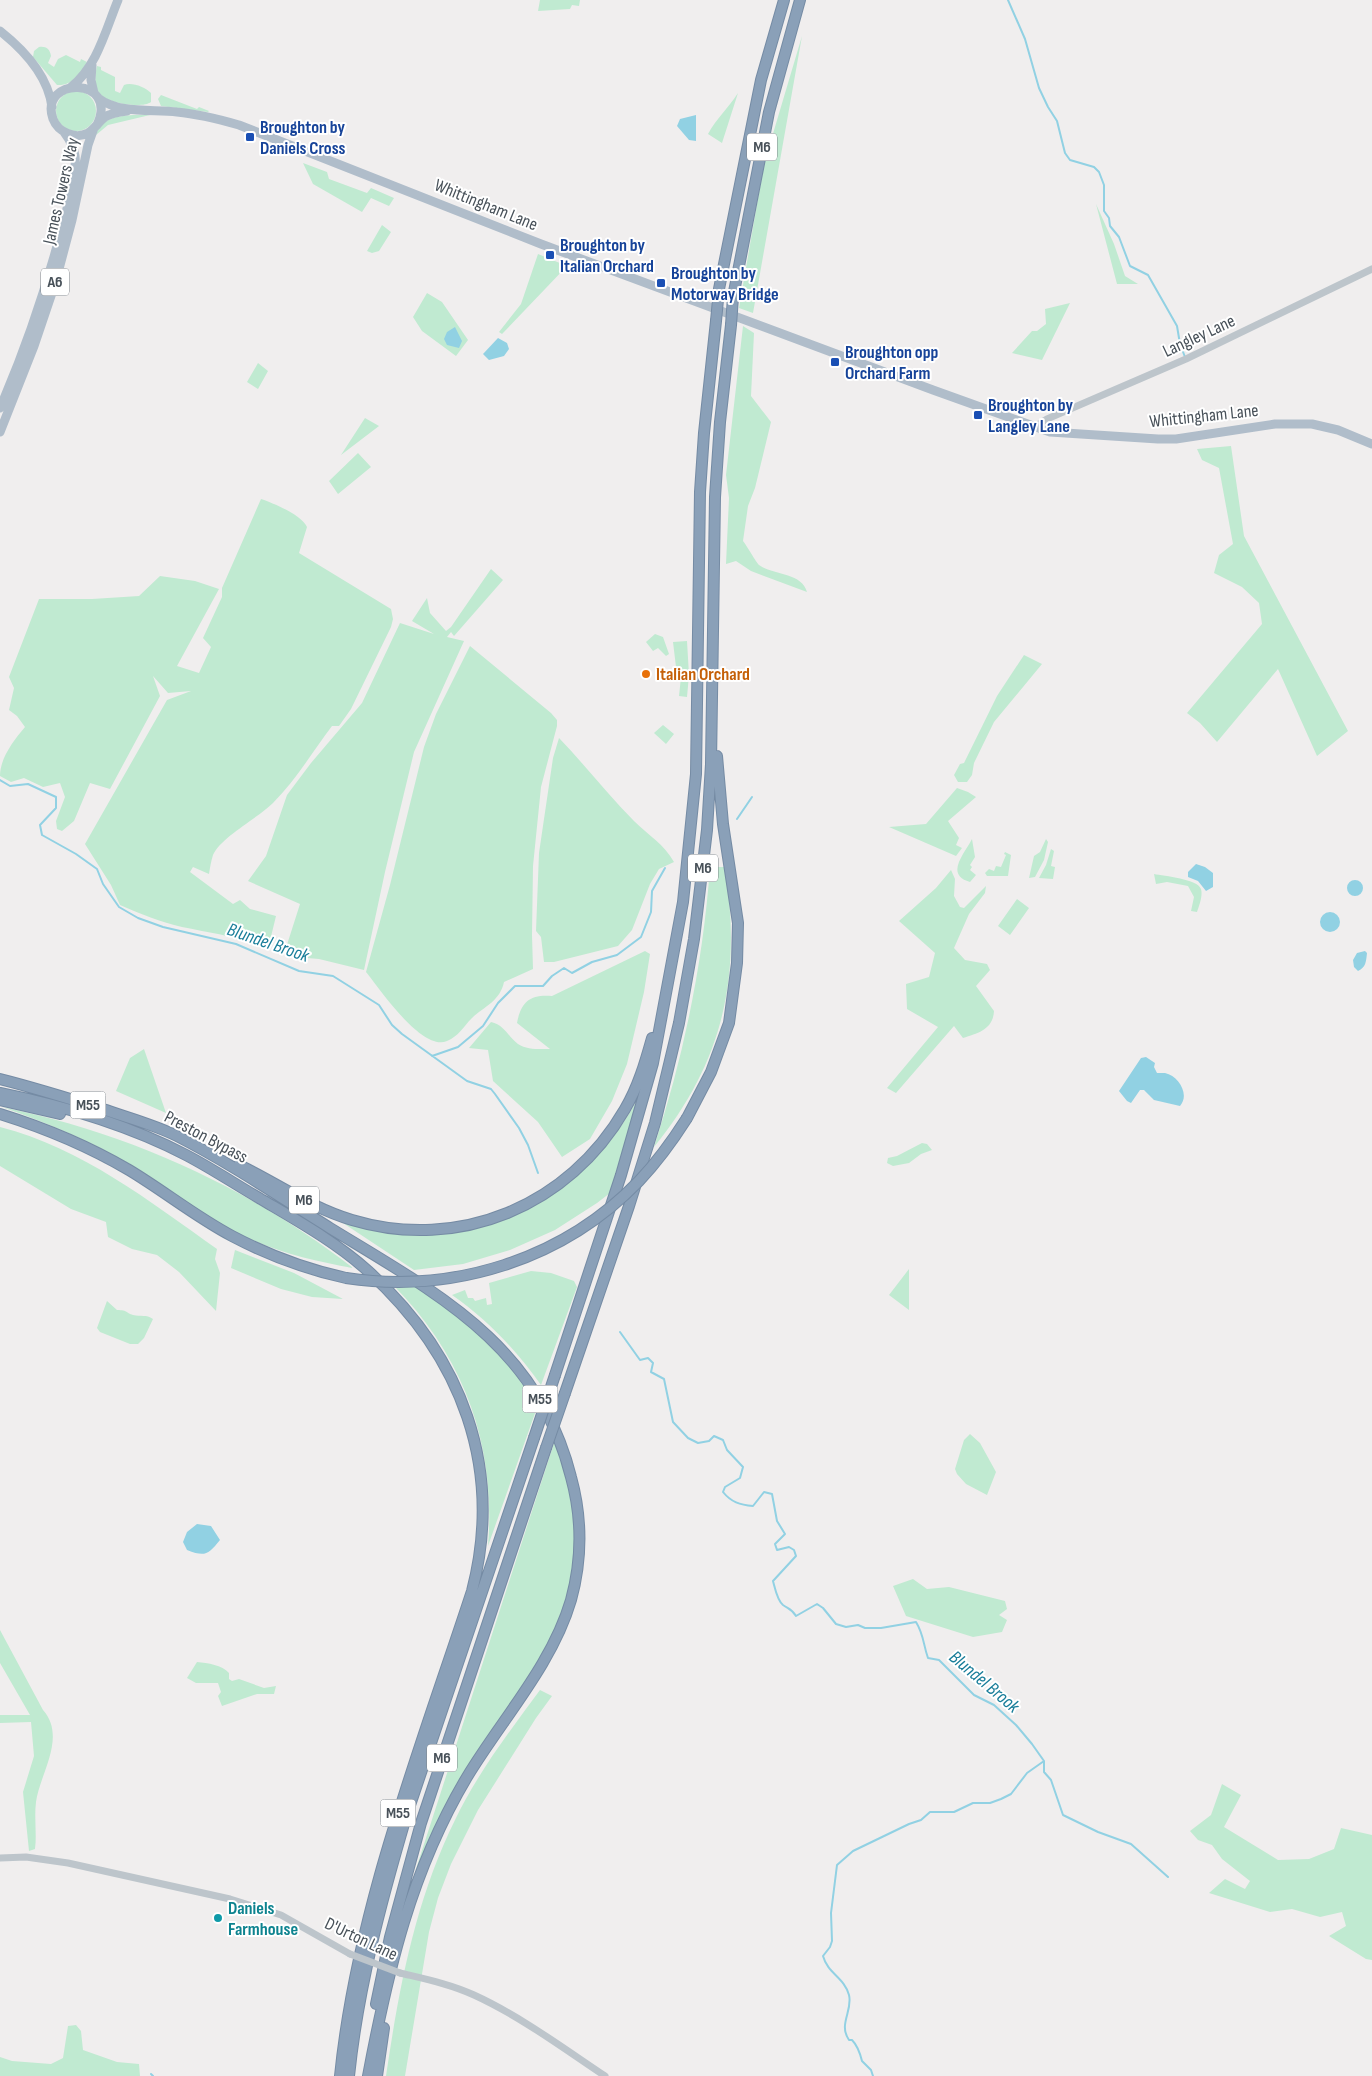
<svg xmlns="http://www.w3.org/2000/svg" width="1372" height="2076" font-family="'Sofia Sans Condensed',sans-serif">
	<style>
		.green { fill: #c0ead1 }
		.water { fill: #91d1e3 }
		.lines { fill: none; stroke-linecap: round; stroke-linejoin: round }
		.stream { stroke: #91d1e3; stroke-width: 2 }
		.highway-casing { stroke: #758ba4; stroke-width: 12 }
		.minor { stroke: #bdc5cb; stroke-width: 7 }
		.major { stroke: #b0bdca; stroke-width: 9 }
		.highway { stroke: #8aa0b8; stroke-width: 10 }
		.highway-bridge-casing { stroke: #758ba4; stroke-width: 12; stroke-linecap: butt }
		.minor-bridge { stroke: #bdc5cb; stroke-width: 7 }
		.highway-bridge { stroke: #8aa0b8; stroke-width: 10 }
		.transit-dot { fill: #1a4fb4; stroke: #fff; stroke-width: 2 }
		.food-dot { fill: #e8710a; stroke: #fff; stroke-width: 2 }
		.culture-dot { fill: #0f9aa8; stroke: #fff; stroke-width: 2 }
		.labels { text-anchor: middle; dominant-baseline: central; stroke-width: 4; stroke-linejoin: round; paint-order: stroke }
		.shield { fill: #fff; stroke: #7f858b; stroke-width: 1 }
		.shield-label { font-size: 16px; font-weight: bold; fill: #485159 }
		.transit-label { font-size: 18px; font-weight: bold; fill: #164399; stroke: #fff; text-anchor: start }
		.street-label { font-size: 18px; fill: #485159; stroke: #fff }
		.food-label { font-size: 18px; font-weight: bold; fill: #c56008; stroke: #fff; text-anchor: start }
		.culture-label { font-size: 18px; font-weight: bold; fill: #0d838f; stroke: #fff; text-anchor: start }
		.water-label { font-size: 19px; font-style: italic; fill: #1a7e9a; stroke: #fff }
	</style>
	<rect width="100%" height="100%" fill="#f0eeee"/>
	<!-- green -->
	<path class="green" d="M540,0H580L579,6L572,5L570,9L538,11Z
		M802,36L753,313L739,308L764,164Z
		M39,47C46,46 50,49 51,56L48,63L54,67L58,59L66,55L80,62L81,59L87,62C81,74 72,86 57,85L33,57L34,51Z
		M97,66L101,67V70L115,77V91L120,93L124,85C132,82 145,87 151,93V102C142,109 105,103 99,93C94,85 95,74 97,66Z
		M56 111a20 20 0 1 1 40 0a20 20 0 1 1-40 0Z
		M738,93L722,143L708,134C716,119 729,107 738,93Z
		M161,95L197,109L199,107L209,111L208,112L161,106L158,99Z
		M133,115H150L108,125L96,135C101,118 118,116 133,115Z
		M303,163L327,172L329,179L367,193L371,188L394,198L389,206L371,198L362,212L313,184Z
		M1096,204L1114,244L1125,276L1138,284H1117Z
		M382,225L391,232L379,251L372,253L367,251Z
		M538,254L567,266L502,334L499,332L521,304Z
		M427,293L442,302L468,340L456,356L422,331L413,317Z
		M1070,303L1042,360L1012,353L1032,331H1037L1046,324L1045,309Z
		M743,326L754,333L751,396L771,422L755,488L748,506L743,541C747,546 756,562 759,565C772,575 802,572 807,592L751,571L736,561L726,564L729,498L726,475Z
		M258,363L268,371L258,389L247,382Z
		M365,418L379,426L341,455Z
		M1231,446L1244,536L1348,731L1317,756L1278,669L1217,742L1200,723L1187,713L1262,624L1259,603L1242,587L1214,573L1219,555L1233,544L1219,468L1202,460L1197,449Z
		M358,453L371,467L338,494L329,481Z
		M261,499C273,503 302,515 307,527L299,553L391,609L393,619L391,627L351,709L339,726H332C313,751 296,780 273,803C258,818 221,837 213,855C211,861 210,868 209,874L193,867L190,872L233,904L240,900L250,909L276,916L268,949C241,937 211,933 182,927C161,922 140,914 120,905L111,885L85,844L167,700L191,691L168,693L153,676L160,696L110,789L90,783L74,821L62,831L57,829L56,821L65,797L60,783L43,787L24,778L11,782L0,776C0,758 14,740 25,727L17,716L9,710L14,688L9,677L39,599H92L139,596L160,576L195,581L219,589L177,666L199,673L211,647L203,638L222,597V588Z
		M491,569L503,580L454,636L451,632L447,637L464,641L414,752L385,872L364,970L319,959L295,957L285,951L300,904L248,881L266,856L287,795L311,763L362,703L400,623L434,634L412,621L427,598L430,613L446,631L451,627Z
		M655,634L663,637L669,654L666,656L658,648L653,651L646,642Z
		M687,641L689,675L687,697L679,696L681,677L676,667L673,642Z
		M470,646L551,713L557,720V726L541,787L533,866L532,935L533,969L504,982C500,1001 485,1006 472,1018C463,1027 459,1036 447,1041C422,1052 380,989 366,972L390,885L424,747L436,714Z
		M1024,655L1042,664L994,722L974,763L972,775L967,782H958L954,775L960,764L964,763L997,696Z
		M663,725L674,734L666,744L654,733Z
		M559,738C585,765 608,795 634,821C648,835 664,844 674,862L659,869L650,884L632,930L618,946L554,962H544L541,937L536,931L539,853L553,758Z
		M957,788L968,792L976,797L948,821L959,838L956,845L962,848L956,856L889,827L926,824Z
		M972,839L975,857L970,865L972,867L970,870L976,875L970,882C944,875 965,853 972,839Z
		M1046,839L1048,842L1044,860L1035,877L1029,878L1034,856L1040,852Z
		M1051,849L1054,851L1051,866L1055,867L1053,879L1039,878L1046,865Z
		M1005,852L1011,855L1008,876H987L985,873L989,869L994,871L996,866L1001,867L1006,855L1004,854Z
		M710,867H725C742,975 724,1061 654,1147C684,1055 703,963 710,867Z
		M951,870L955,879L954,896L960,907L964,908L986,886L985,893L969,914L954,948L965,960L987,964L990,970L976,986L994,1011C993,1029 979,1033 963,1038L954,1026L896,1093L887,1088L938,1027L907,1009L906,984L929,977L935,953L899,921L936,888Z
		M1154,874C1164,876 1198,879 1201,889C1203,896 1199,906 1197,912L1191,911L1194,897L1188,886L1167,882L1156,884Z
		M1017,899L1029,908L1010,935L998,926Z
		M645,951L650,954L644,992L627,1064L612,1101L590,1139L562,1157L538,1122L493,1081L488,1050L469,1048L491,1022C505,1025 508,1037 518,1044C527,1050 539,1049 550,1049L517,1023C521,1002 530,994 552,996Z
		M144,1049L166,1113L116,1091L130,1058Z
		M637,1100L610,1193L597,1203L555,1230L510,1250L463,1264L414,1270L340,1221C460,1258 577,1211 637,1100Z
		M2,1107C132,1134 248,1187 353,1268C305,1260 258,1247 217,1222C185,1203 156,1180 124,1161C86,1139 45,1122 2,1107Z
		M0,1127C82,1148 149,1201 217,1249L215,1259L220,1273L216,1311L179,1272L157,1255L132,1249L108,1237L106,1222L71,1209L0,1166Z
		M922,1143L927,1144L932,1150L921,1154L909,1163L893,1166L887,1163L888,1158L897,1156Z
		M235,1250L294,1273L343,1299L312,1297L281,1289L231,1268Z
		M909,1269V1310L889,1295Z
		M531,1271L551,1273L574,1281L577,1287L541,1385C516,1350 488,1320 452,1295L465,1290L468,1298H473L475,1301L486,1298L487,1305L492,1304L489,1283Z
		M394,1286H415L444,1304L497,1349L539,1402L488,1546C496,1446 465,1358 394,1286Z
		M107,1301L117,1310C128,1310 126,1313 133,1315C141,1317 146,1314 153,1319L144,1338L138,1344H130L100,1332L97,1328Z
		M970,1434L980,1443L996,1472L987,1495L966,1484L957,1474L955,1469L964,1440Z
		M555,1440C589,1526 578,1603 529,1679C513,1702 495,1724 480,1747C454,1787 433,1829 415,1872Z
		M913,1579L927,1589L949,1587L1005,1601L1007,1609L999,1615L1007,1620L1002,1632L973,1637L906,1616L893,1586Z
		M0,1630L43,1710C67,1737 40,1773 36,1802C34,1818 37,1834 35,1849L29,1851L23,1792L34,1756L31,1722L0,1723V1715H30L0,1663Z
		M197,1662C208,1663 222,1665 229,1673V1679L232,1681L239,1679L264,1688L276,1686L274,1694H257L222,1706L218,1696L221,1692L218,1683H196L187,1678Z
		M540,1690L552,1696L536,1718L478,1810L451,1864L438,1898L429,1932L405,2076H386C399,1988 415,1901 455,1820C477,1774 509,1732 540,1690Z
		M1222,1784L1241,1795L1224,1827L1278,1860L1309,1859L1334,1849L1341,1828L1372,1835V1960L1366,1959L1329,1936L1346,1926L1342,1912L1320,1917L1292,1909L1270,1912L1209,1893L1225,1879L1245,1889L1250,1881L1222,1859L1212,1845L1198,1840L1190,1831L1211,1815Z
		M76,2025L81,2031L83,2050L117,2062L139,2064L140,2076H0V2057L12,2061L51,2064L63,2058L68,2026Z"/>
	<!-- water -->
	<path class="water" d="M696,115V141L689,140L677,126L680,119Z
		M455,327L462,341L459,348L447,345L444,339L447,332Z
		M498,338L507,343L509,349L504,356L489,360L483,354Z
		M1196,864L1205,867L1213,873V887L1206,891L1198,881L1188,877V872Z
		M1347 888a8 8 0 1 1 16 0a8 8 0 1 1-16 0Z
		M1320 922a10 10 0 1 1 20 0a10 10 0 1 1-20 0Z
		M1365,951L1367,953C1366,962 1366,967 1358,971L1354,967L1353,960L1357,953Z
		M1146,1057L1155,1063L1154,1067L1157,1073C1160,1073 1163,1073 1165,1073C1179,1076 1190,1095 1180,1106L1154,1100L1144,1090H1140L1131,1103L1127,1101L1119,1091L1141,1058Z
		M197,1524L211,1526L220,1540C208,1555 205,1557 187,1550L183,1542L187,1532Z"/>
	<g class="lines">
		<!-- stream -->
		<path class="stream" d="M1008,0L1025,39L1039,88L1048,107L1057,121L1065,153L1070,160L1094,167L1099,172L1104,185V211L1109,218L1110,226L1119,237L1130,266L1148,275L1177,326L1180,344L1185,357
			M0,780L10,786L28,784L56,797V808L40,825L42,835L76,854L97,869L103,884L119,907L138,918L163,927L236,944L299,971L333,976L379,1005L392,1025L402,1034L467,1081L491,1089L495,1094L519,1128L528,1145L538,1173
			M737,819L752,797
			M432,1056L458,1047L483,1026L498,1003L515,986H543L552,976L564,968L572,973L592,962L617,955L641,937L651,912L652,891L665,868
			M620,1332L640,1360L648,1358L653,1363L651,1372L664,1379L673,1422L688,1438L698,1443L709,1441L714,1436L723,1440L727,1450L743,1467L740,1478L725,1487L723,1492C731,1502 740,1505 753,1506L764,1492L772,1494L777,1521L785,1534L775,1544L777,1550L789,1547L794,1550L796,1556L773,1581C775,1588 777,1600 783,1605C789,1609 792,1609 796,1616L817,1604L823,1608L836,1624L846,1627L858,1625L865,1628H881L916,1622C924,1635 923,1644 928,1658L939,1660L974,1695L994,1705L1016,1725L1032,1744L1044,1761V1772L1051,1780L1063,1815L1098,1832L1131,1844L1168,1877
			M151,2074L153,2076
			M873,2076L871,2070L862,2061C860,2053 858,2046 852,2040H849C838,2024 853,2011 849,1995C844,1977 828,1974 823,1956L830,1947L832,1941L831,1913L837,1865L853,1851L909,1824L921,1820L930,1812H954L973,1803H990L1001,1799L1011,1794L1027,1773L1044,1761"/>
		<!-- highway casing -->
		<g class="highway-casing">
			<path id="highway" d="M719,289L761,80L784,0
				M733,297L769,112L800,0
				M0,1079C36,1088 71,1099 106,1110C129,1118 155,1125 177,1136C230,1163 280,1197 330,1228C438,1294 538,1345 571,1477C582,1517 582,1560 571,1600C552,1665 502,1719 467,1777C411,1871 388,1970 368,2076
				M0,1093C64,1106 128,1125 186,1155C211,1168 235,1184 259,1198C296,1220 336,1242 368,1271C462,1356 504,1468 472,1591C420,1750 357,1909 340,2076
				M0,1100L60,1114
				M0,1114C45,1128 88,1146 129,1170C164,1191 196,1217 232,1236C268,1255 305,1269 346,1278
				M687,1118L711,1072L729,1023L737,963L738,923L723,824L717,756
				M239,1165C277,1183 311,1208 352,1220C459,1252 569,1206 625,1109C638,1087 645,1063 652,1038
				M555,1375L621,1175L653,1063L683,902L696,774L700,492L704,433L716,321
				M565,1393L629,1206L655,1123L679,1023L694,939L707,830L711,764L715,497L720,422L731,325
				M376,2004L390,1937L421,1823L546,1448
				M349,2076C358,1988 381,1902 406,1817L534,1438
				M377,2076L384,2028"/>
		</g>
		<!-- minor -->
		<path class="minor" d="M1036,426L1047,419L1186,359L1372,269
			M0,1858L26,1857L68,1863L230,1899L281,1915L350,1954
			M400,1973C425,1979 450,1984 474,1995C520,2016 563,2048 605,2076"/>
		<!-- major -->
		<path class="major" d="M0,31C24,50 48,76 52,107
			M92,65L91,80L94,93
			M71,87C97,67 106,29 118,0
			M98,98C119,114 152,109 177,112C198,114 218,119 239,125L541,244L933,390L1050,432L1158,439H1176L1275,424H1312L1338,430L1372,444
			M97,125C120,76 38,76 53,119C58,132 75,140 88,133C95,129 98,122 105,117C111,113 119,112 127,111
			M0,408C27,346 46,289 63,224C68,203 77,178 75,156C74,147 70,140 64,132
			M0,432L34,346L55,284L72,220L88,145L94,128"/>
		<!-- highway -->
		<use href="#highway" class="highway"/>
		<!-- highway-bridge casing -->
		<g class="highway-bridge-casing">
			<path id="highway-bridge" d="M716,321L719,289
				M731,325L733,297
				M346,1278C453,1294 563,1260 639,1181C657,1162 673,1140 687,1118
				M534,1438L555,1375
				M546,1448L565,1393"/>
		</g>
		<!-- minor-bridge -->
		<path class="minor-bridge" d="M350,1954L400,1973"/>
		<!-- highway-bridge -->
		<use href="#highway-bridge" class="highway-bridge"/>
	</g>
	<!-- markers -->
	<g class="transit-dot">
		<rect x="245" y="132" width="10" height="10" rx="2.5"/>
		<rect x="545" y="250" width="10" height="10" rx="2.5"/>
		<rect x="656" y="278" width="10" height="10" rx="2.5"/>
		<rect x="830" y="357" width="10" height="10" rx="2.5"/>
		<rect x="973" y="410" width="10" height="10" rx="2.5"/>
	</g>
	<circle class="food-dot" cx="646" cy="674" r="5"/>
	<circle class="culture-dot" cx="218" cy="1918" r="5"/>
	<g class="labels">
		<!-- shield labels -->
		<g class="shield">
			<rect x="747" y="133.5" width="30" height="27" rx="4"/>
			<rect x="41" y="268.5" width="28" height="27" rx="4"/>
			<rect x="688" y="854.5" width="30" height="27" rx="4"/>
			<rect x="70.5" y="1091.5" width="35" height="27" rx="4"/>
			<rect x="289" y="1186.5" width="30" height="27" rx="4"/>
			<rect x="522.5" y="1385.5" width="35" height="27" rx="4"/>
			<rect x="427" y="1744.5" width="30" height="27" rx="4"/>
			<rect x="380.5" y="1799.5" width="35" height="27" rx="4"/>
		</g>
		<g class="shield-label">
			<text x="762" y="147">M6</text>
			<text x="55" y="282">A6</text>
			<text x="703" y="868">M6</text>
			<text x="88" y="1105">M55</text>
			<text x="304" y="1200">M6</text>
			<text x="540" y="1399">M55</text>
			<text x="442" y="1758">M6</text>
			<text x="398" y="1813">M55</text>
		</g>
		<!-- transit labels -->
		<g class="transit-label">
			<text x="260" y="127">Broughton by<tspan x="260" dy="21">Daniels Cross</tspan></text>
			<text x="560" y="245">Broughton by<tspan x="560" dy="21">Italian Orchard</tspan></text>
			<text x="671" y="273">Broughton by<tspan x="671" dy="21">Motorway Bridge</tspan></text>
			<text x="845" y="352">Broughton opp<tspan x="845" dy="21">Orchard Farm</tspan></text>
			<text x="988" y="405">Broughton by<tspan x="988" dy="21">Langley Lane</tspan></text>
		</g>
		<!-- street labels -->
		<g class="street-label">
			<text transform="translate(61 191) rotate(-77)">James Towers Way</text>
			<text transform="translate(486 205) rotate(22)">Whittingham Lane</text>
			<text transform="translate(1199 336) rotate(-25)">Langley Lane</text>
			<text transform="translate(1204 416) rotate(-6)">Whittingham Lane</text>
			<text transform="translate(206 1137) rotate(28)">Preston Bypass</text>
			<text transform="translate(361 1939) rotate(25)">D'Urton Lane</text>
		</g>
		<!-- food labels -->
		<g class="food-label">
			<text x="656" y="674">Italian Orchard</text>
		</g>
		<!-- culture labels -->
		<g class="culture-label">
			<text x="228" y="1908">Daniels<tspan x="228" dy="21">Farmhouse</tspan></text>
		</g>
		<!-- water labels -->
		<g class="water-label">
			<text transform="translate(268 943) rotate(19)">Blundel Brook</text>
			<text transform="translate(984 1682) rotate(40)">Blundel Brook</text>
		</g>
	</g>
</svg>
